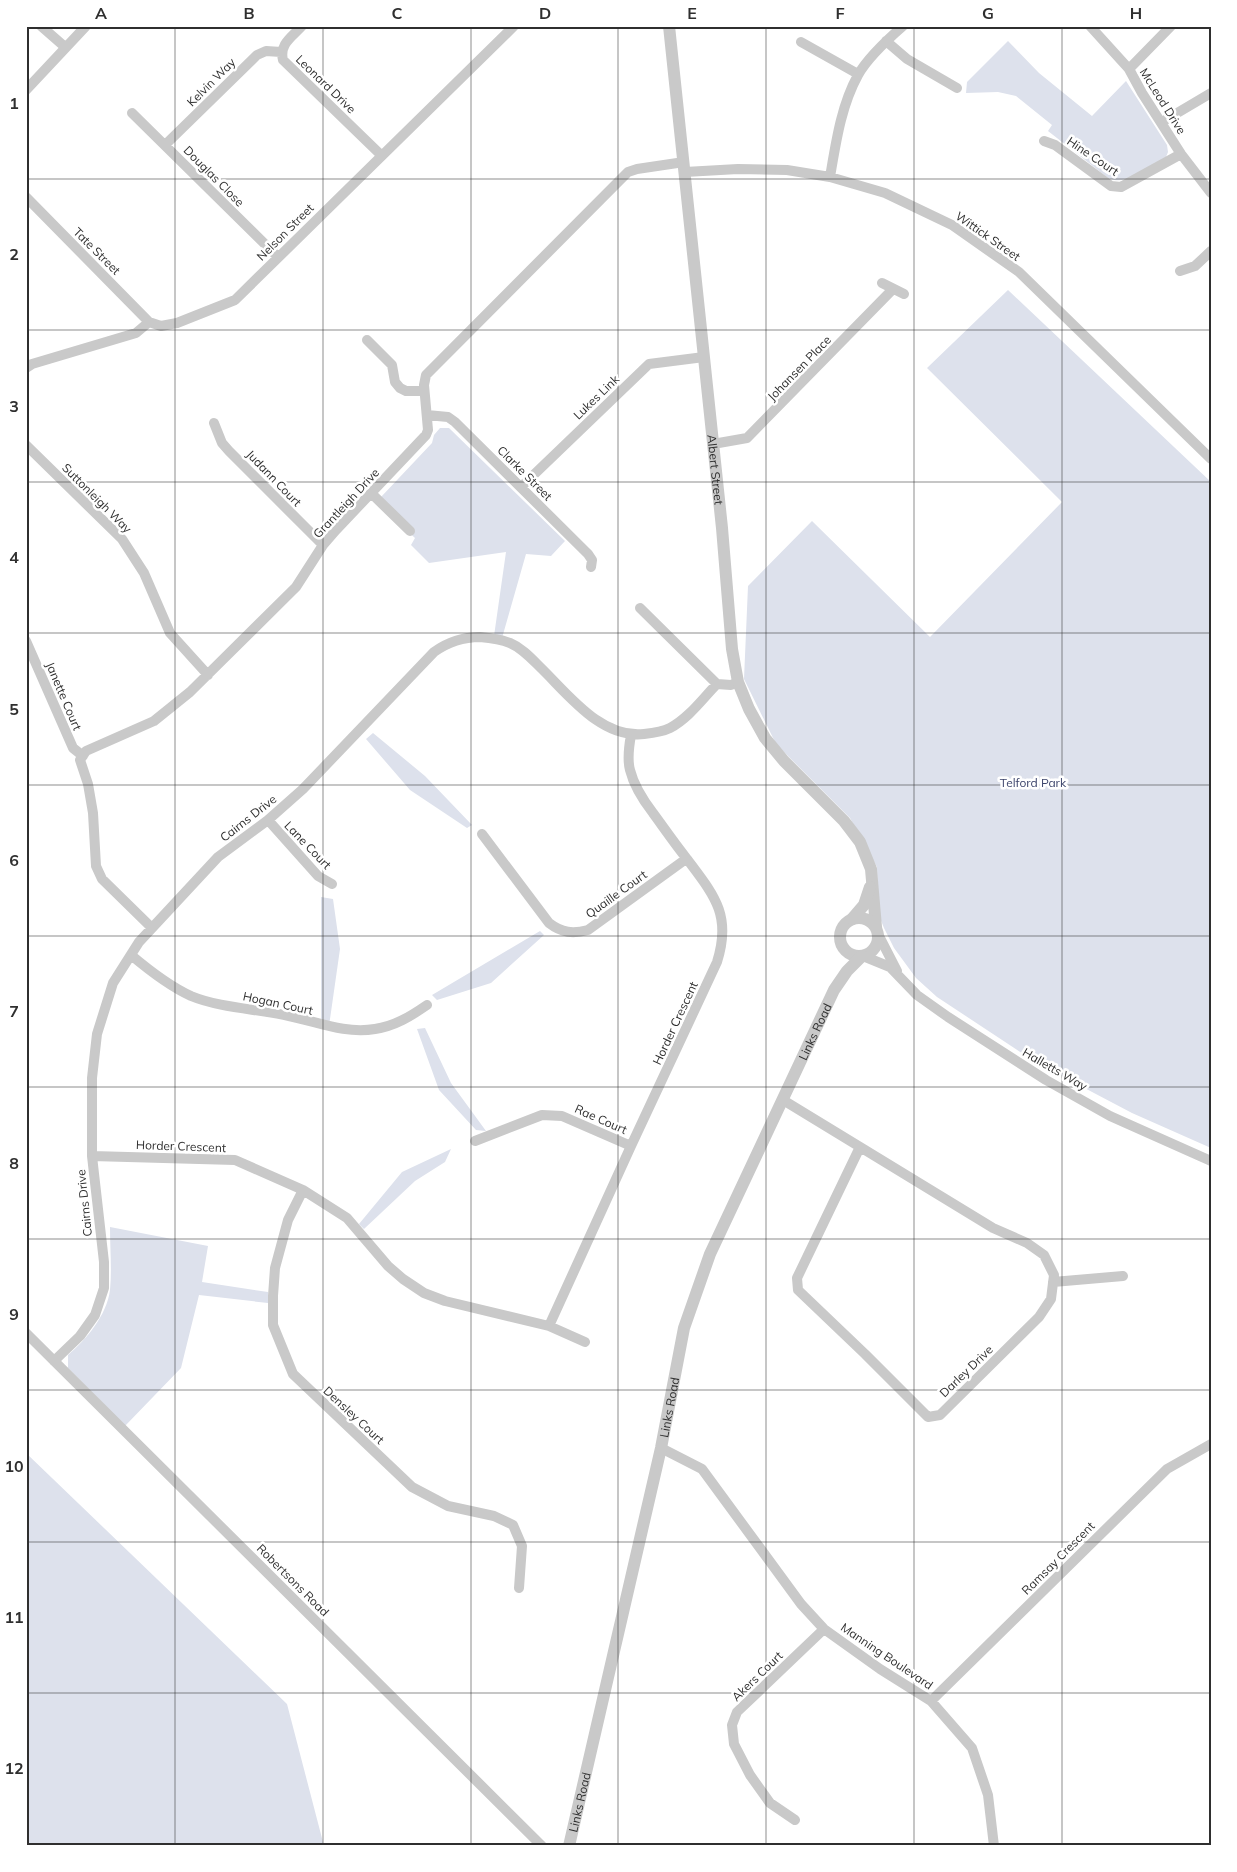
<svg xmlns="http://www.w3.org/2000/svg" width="1237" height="1872" font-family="Mulish,sans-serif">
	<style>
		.green { fill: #dde1ec }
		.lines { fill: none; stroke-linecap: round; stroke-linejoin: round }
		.minor { stroke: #c9c9c9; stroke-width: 10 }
		.tertiary { stroke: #c9c9c9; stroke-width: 12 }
		.grid { fill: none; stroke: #2f2f2f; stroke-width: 1; stroke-opacity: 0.55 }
		.labels { text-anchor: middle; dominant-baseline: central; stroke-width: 5; stroke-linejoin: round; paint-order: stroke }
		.street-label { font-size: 12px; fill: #2f2f2f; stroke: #fff }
		.park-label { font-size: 12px; fill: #3c446b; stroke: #fff }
		.neatline { fill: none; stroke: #2f2f2f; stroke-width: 2 }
		.grid-label { font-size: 16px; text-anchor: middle; font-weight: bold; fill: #2f2f2f }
	</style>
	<rect width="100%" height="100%" fill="#fff"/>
	<!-- green -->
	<path class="green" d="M1008,41L1039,73L1092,116L1126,81L1167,145L1168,152L1166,157C1149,167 1128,187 1108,178L1048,131L1052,125L1016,96L998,92L966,93L967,82Z
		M1008,290L1211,482V1148L1132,1113L1037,1063L937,997L916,978L894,948L884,928L878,913L877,867L850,818L776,744L744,679L748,586L812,521L930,637L1062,502L927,368Z
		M440,428H449L565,541L551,556L526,554L502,638L494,636L506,552L429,563L411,545L415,538L384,509L381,497L432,443L434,435Z
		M373,733L425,776L472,825L467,828L410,790L366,739Z
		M321,897L333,899L340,949L329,1026L321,1025Z
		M540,931L544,935L491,983L437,1000L432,995Z
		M425,1028L451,1083L486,1131L476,1130L439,1090L417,1029Z
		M451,1149L445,1162L415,1181L364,1229L359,1224L402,1172Z
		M110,1227L208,1246L202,1282L268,1292V1303L199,1295L181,1368L125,1426L68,1368V1355C86,1340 107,1315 110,1290C112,1270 110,1248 110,1227Z
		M26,1453L287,1704L324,1846H26Z"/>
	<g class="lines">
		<!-- minor -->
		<path class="minor" d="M41,26L65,47
			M302,26C292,37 279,44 283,60L381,155
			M1090,26L1129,69L1142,93L1181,154L1211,193
			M886,41L907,59L957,88
			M801,42L858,74
			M1129,69L1171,26
			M26,90L86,26
			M132,113L278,257
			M1162,122L1211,93
			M1044,141L1055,145L1111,186L1121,187L1181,154
			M165,145L257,55L266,51L281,52
			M685,172L738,169L787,170L830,177L885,193L952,225L1019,272L1211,459
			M830,177C836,142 841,106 858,75C867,59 888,39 903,26
			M26,197L149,322
			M1180,271L1195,266L1211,251
			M882,283L904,294
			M367,340L392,365L395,382L400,388L406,391H424
			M26,368L32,364L136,333L149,322L161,326L177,323L235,300L514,26
			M427,415L448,417L455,422L588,554L592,560L591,567
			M214,423L222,443L229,451L323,545
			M713,444L747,438L893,289
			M26,445L122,539L144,573L170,633L208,675
			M521,487L649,364L704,357
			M371,493L410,531
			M640,608L717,684
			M26,641L73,748L83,756
			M268,820L318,876L332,884
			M482,834L549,923C562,933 573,934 588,930L686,859
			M152,928L102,879L96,866L93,813L88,784L80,760L86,751L154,721L190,692L296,587L323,545L336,530L426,435L428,430L424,385L426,375L628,172L637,169L684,162
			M878,934L897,971
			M131,955C150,971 169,986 191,996C220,1008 258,1009 289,1016C318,1022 345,1034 375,1029C395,1026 411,1016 427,1005
			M863,956L890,967L917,995L948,1017L1046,1080L1110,1116L1211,1161
			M783,1100L993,1228L1027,1243L1044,1255L1054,1275L1051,1299L1039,1317L940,1415L928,1417L865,1354L798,1290L797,1278L860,1147
			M475,1141L542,1115L562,1116L631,1146
			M92,1156L235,1160L303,1190L347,1218L388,1266L403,1279L424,1293L445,1301L549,1326L585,1342
			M303,1190L288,1220L275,1268L273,1296V1325L293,1374L412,1487L448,1506L494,1516L513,1525L522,1546L519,1588
			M1053,1282L1123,1276
			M549,1326L631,1146L717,962C732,915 714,895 687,859C675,844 664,828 653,813C643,800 634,786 630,770C627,759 629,746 631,735
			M26,1333L542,1846
			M54,1361L80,1336L95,1315L104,1288V1262L92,1156V1078L97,1034L113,983L139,942L218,857L268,820L303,789L434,652C448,642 463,637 480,637C491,638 500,639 510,643C522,648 531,658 540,667C568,694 601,739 644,734C653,733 662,732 670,728C689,718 703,698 717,684L731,685L738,682
			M661,1448L702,1469L801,1604L824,1629L880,1669L931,1701L972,1748L988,1795L994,1846
			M931,1701L1167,1469L1211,1444
			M795,1820L770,1803L750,1775L734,1744L732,1725L737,1712L824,1629"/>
		<!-- tertiary -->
		<g class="tertiary">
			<path id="s1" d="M669,26L722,528L732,649L738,682L749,709L765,738L784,761L844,821L860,842L871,869L876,927"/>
			<circle cx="859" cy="937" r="19"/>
			<path d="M852,919L864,905L870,887"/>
			<path id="s2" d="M569,1846L661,1448L684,1328L710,1254L834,990L847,971L862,956"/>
		</g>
	</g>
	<!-- grid -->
	<path class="grid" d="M175,26V1846M323,26V1846M471,26V1846M618,26V1846M766,26V1846M914,26V1846M1062,26V1846M26,179H1211M26,330H1211M26,482H1211M26,633H1211M26,785H1211M26,936H1211M26,1087H1211M26,1239H1211M26,1390H1211M26,1542H1211M26,1693H1211"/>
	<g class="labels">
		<!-- street labels -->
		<g class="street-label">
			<text transform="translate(211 82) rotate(-45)">Kelvin Way</text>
			<text transform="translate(326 84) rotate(44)">Leonard Drive</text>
			<text transform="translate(1163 101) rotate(58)">McLeod Drive</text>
			<text transform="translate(1093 156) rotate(34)">Hine Court</text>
			<text transform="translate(214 176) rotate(45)">Douglas Close</text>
			<text transform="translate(285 232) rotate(-45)">Nelson Street</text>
			<text transform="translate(988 236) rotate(35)">Wittick Street</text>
			<text transform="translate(97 251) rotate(45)">Tate Street</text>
			<text transform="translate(799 368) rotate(-46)">Johansen Place</text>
			<text transform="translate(596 397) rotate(-44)">Lukes Link</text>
			<text stroke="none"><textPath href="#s1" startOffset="446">Albert Street</textPath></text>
			<text transform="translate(525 473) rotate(45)">Clarke Street</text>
			<text transform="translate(274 478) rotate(46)">Judann Court</text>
			<text transform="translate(97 498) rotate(45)">Suttonleigh Way</text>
			<text transform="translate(346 503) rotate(-47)">Grantleigh Drive</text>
			<text transform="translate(64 696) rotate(67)">Janette Court</text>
			<text transform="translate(248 818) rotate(-38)">Cairns Drive</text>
			<text transform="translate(308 845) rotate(46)">Lane Court</text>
			<text transform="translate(616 894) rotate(-36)">Quaille Court</text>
			<text transform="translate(278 1003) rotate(12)">Hogan Court</text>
			<text transform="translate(675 1023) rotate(-65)">Horder Crescent</text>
			<text stroke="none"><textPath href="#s2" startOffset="855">Links Road</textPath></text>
			<text transform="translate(1055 1069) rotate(30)">Halletts Way</text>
			<text transform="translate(601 1119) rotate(24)">Rae Court</text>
			<text transform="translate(181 1146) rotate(2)">Horder Crescent</text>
			<text transform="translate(84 1203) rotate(-96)">Cairns Drive</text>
			<text transform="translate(966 1371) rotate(-44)">Darley Drive</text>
			<text stroke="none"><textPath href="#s2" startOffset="450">Links Road</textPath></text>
			<text transform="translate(354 1415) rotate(43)">Densley Court</text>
			<text transform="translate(1058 1558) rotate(-45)">Ramsay Crescent</text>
			<text transform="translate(293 1580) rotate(45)">Robertsons Road</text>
			<text transform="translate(887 1656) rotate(34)">Manning Boulevard</text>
			<text transform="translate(757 1676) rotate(-44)">Akers Court</text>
			<text stroke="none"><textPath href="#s2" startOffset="45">Links Road</textPath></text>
		</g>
		<!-- park labels -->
		<g class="park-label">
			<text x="1033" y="782">Telford Park</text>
		</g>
	</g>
	<!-- border -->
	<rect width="1237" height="1872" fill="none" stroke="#ffffff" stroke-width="55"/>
	<rect x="28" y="28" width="1182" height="1816" class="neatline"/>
	<g class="grid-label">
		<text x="101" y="19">A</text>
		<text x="249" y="19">B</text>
		<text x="397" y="19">C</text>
		<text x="545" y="19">D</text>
		<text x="692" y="19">E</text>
		<text x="840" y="19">F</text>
		<text x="988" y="19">G</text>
		<text x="1136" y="19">H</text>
		<text x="14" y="109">1</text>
		<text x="14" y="260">2</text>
		<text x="14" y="412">3</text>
		<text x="14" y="563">4</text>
		<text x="14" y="715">5</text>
		<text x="14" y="866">6</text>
		<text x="14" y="1017">7</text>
		<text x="14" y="1169">8</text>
		<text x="14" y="1320">9</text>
		<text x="14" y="1472">10</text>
		<text x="14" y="1623">11</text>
		<text x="14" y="1774">12</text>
	</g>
</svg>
